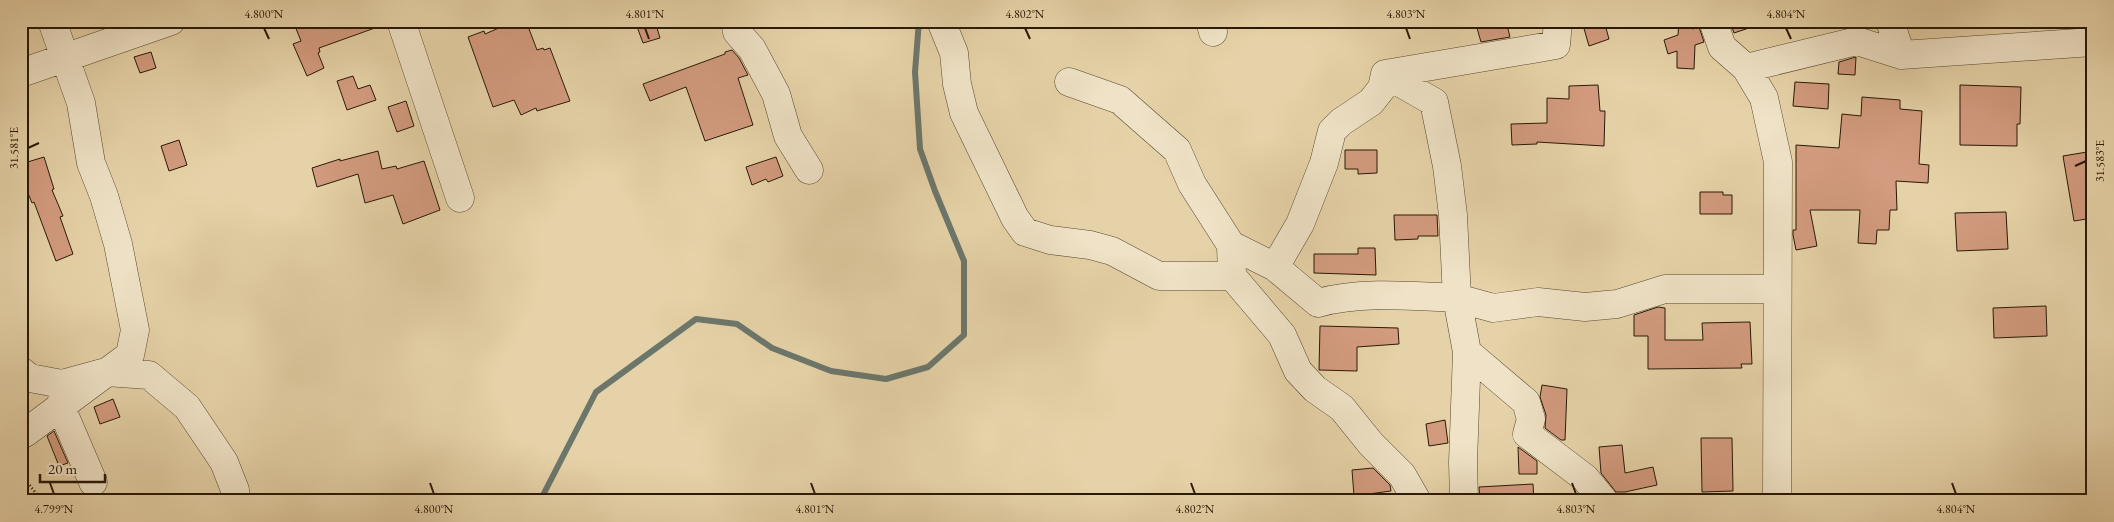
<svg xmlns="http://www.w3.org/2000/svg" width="2114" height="522" font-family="'EB Garamond',serif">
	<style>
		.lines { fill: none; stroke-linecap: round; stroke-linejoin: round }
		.stream { stroke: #6c776c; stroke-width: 6 }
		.building { fill: #d39b7f; stroke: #291905 }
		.minor-casing { stroke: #58472e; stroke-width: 29 }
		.path { stroke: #291905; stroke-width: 3; stroke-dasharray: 1 2.5; stroke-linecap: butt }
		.minor { stroke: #efe2c6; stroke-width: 28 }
		.ticks { fill: none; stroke: #291905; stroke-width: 2 }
		.neatline { fill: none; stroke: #291905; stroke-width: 2 }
		.ticks-label { font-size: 12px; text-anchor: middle; fill: #291905 }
	</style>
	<rect width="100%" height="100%" fill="#e6d2a8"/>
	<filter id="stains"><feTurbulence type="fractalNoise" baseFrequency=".004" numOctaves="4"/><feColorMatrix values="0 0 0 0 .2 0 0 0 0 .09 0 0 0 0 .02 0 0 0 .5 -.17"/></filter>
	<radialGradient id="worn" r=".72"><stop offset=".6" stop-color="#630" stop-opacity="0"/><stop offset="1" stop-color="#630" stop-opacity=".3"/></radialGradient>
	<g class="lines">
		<!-- stream -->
		<path class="stream" d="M540,501L596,392L696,319L737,324L772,348L831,371L886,379L928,367L964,335V261L935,191L920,149L915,72L919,21"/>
	</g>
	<!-- building -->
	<path class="building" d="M293,21H386V24L319,48L320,52L318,53L324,68L307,76L293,44L301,41Z
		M515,21H526L537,50L543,48L544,50L550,48L570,101L537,111L536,108L521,115L514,100L493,107L468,37L484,31L485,34Z
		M635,21H655L660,38L643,43Z
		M1475,21H1506L1510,37L1481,42Z
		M1594,21H1604L1609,39L1589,46L1583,25Z
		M1679,21H1691L1692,29L1699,27L1704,42L1695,45L1694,69L1677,68V51L1668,54L1664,40L1678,35Z
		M1730,21H1757L1758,25L1734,33Z
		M732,50L739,58L748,75L738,78L753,125L705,141L686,87L650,101L643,84L725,54V52Z
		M151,52L156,68L140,73L134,57Z
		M1856,57L1855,75L1838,74L1839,62Z
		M353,76L358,89L370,85L376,100L347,110L337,81Z
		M1795,82L1829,84L1828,109L1793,106Z
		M1598,85L1600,111H1605L1604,146L1537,142V144L1512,145L1511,124L1547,123V98L1569,99V86Z
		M1960,85L2021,87L2020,124H2017V146L1960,145Z
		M1862,97L1900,100V109L1922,111L1919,164L1929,165L1928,183L1896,181L1897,210H1890L1889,230H1877L1876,244L1858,243L1860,210H1810L1817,246L1796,250L1793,235V230H1796V145L1839,148L1842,114L1861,116Z
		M406,101L414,126L397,132L388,107Z
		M179,140L187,165L169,171L161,146Z
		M1345,150H1377V173L1358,174V169H1345Z
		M378,151L382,169L396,166L397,169L424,161L440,210L403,224L393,195L365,203L358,174L317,187L312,168L340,159V161Z
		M2093,151V218L2074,221L2063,156Z
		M44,157L54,189L52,190L63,216L60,217L73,254L56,261L34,202L32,203L21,176V164Z
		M776,157L783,176L768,182L766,179L752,185L746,167Z
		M1700,192H1723V195H1732V214H1700Z
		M2006,212L2008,249L1957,251L1955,213Z
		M1394,215H1437L1438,236H1418V239L1395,240Z
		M1358,248H1375L1376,275L1314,273V254H1358Z
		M2046,306L2047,336L1994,338L1993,308Z
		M1658,307L1665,308V340H1703L1702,323L1750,322L1752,364H1741L1742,368L1648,369V336H1634V315Z
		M1320,326L1398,328L1399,344L1357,347V371L1319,370Z
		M1542,385L1567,389L1565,440H1561L1545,428L1546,415L1540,397Z
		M113,399L120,417L100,424L94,407Z
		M1445,420L1448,443L1429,446L1426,424Z
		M54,431L68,463L59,466L47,436Z
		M1701,438H1732L1733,491L1702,492Z
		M1622,445L1625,473L1653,467L1657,485L1625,492H1616L1601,473L1599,447Z
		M1518,447L1537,461V474H1519Z
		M1373,468L1390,485L1391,491L1354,496L1352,470Z
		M1533,484L1534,501H1480L1479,487Z"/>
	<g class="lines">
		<!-- minor casing -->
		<g class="minor-casing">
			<path id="minor" d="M401,21L460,198
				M735,21L737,32L752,49L776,94L788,136L809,170
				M941,21L954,53L957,84L964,113L1015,218L1025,232L1050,240L1090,245L1112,251L1159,276H1232L1282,335L1298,371L1315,389L1342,408L1371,444L1402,475L1417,501
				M1210,21L1213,32
				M1713,21L1722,47L1746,68L1764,98L1778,162L1777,501
				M1890,21L1901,55
				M1746,68L1857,41L1901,55L2093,42
				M21,73L171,21
				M1385,74L1434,102L1447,166L1453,215L1457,298L1493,308L1538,302L1585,307L1617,304L1665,289H1776
				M1069,82L1120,100L1177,150L1192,184L1231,245L1232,276
				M1231,245L1275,267
				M1467,352L1526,402L1531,419L1527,434L1585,478L1604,501
				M21,371L30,378L62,384L106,372L149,375L187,407L224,462L235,490V501
				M60,405L93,482
				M25,433L130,355L135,330L118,244L104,196L91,163L81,103L52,21
				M1464,501L1463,462L1467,352L1457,298C1412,296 1362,291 1318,303L1275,267L1300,224L1324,163L1332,131L1341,122L1371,102L1382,88L1385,74L1556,45L1558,21"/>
		</g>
		<!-- path -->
		<path class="path" d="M21,480L27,482L42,501"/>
		<!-- minor -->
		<use href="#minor" class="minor"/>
	</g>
	<!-- ticks -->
	<path class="ticks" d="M264,28L269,39M645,28L649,39M1025,28L1030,39M1406,28L1410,39M1786,28L1791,39M28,148L39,143M2075,166L2086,161M50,483L54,494M430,483L434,494M811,483L815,494M1191,483L1195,494M1572,483L1576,494M1952,483L1956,494"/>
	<!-- margin -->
	<rect width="2114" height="522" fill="none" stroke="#e6d2a8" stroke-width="55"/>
	<!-- scale -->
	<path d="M40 474v8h65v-8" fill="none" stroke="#291905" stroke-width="2.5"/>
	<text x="48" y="474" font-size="15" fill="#291905" stroke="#efe2c6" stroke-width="4" paint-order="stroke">20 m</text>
	<rect x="28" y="28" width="2058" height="466" class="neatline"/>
	<g class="ticks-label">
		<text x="264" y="18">4.800°N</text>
		<text x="645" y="18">4.801°N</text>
		<text x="1025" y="18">4.802°N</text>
		<text x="1406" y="18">4.803°N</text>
		<text x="1786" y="18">4.804°N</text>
		<text transform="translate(14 148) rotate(-90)" y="4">31.581°E</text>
		<text transform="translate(2100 161) rotate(-90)" y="4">31.583°E</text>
		<text x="54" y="513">4.799°N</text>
		<text x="434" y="513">4.800°N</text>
		<text x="815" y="513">4.801°N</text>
		<text x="1195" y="513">4.802°N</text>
		<text x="1576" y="513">4.803°N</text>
		<text x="1956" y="513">4.804°N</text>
	</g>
	<rect width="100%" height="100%" filter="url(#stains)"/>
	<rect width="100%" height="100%" fill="url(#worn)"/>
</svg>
